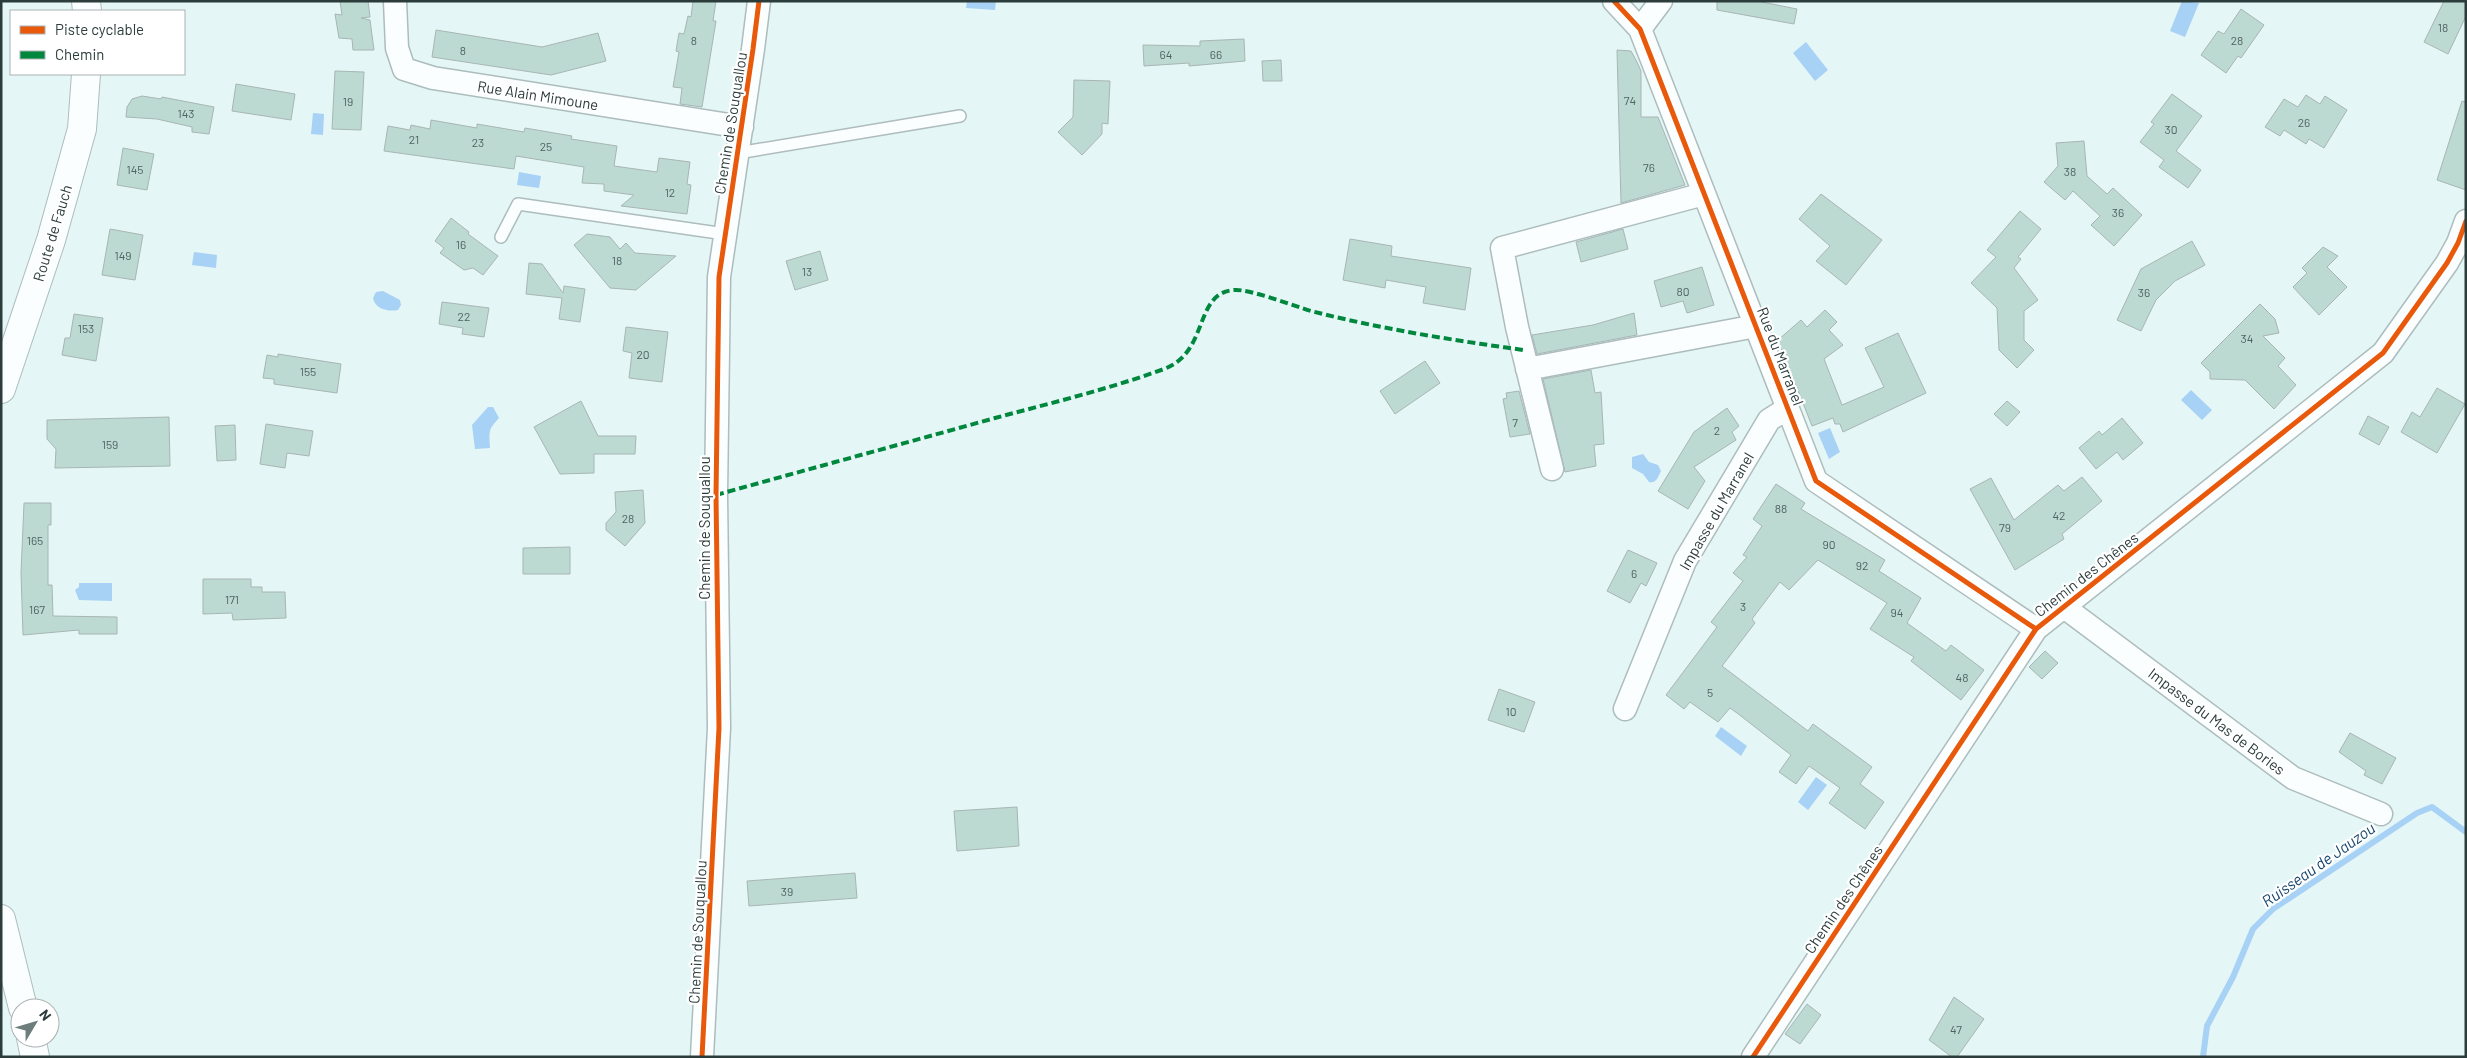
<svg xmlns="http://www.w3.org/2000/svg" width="2467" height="1058" font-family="Barlow,sans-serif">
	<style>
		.water { fill: #a7d1f5 }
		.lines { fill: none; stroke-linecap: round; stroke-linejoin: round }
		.stream { stroke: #a7d1f5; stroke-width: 6 }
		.building { fill: #bcd9d2; stroke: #a8b6b3 }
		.service-casing { stroke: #adbcbc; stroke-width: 14 }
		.minor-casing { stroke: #adbcbc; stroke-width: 25 }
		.tertiary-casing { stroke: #adbcbc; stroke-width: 30 }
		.service { stroke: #fbfefe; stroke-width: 11 }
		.minor { stroke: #fbfefe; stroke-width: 22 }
		.tertiary { stroke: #fbfefe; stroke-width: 28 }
		.quiet { stroke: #00873e; stroke-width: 4; stroke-dasharray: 8 4; stroke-linecap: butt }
		.cycleway-casing { stroke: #fff; stroke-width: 8 }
		.cycleway { stroke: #e8590c; stroke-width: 5 }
		.labels { text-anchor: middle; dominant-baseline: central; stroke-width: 4.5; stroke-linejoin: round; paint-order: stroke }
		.number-label { font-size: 12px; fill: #4f6361 }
		.street-label { font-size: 15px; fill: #2b3c3b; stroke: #fff }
		.water-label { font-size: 16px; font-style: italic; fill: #16456e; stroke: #fff }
	</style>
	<rect width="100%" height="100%" fill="#e5f6f6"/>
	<!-- water -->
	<path class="water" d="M967,1H996L995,10L966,8Z
		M2182,1L2199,3L2185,37L2170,31Z
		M1806,42L1828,70L1815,81L1793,53Z
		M313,113L324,114L323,135L311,134Z
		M519,172L541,176L539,188L517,185Z
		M194,252L217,255L216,268L192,265Z
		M383,291L400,300L401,305L398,310C388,312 375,309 373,298L376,292Z
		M2191,390L2212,410L2202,420L2181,400Z
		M488,407H493L499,418C488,430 489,431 490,448L475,449L472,425Z
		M1830,428L1840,452L1829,459L1818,433Z
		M1643,454L1649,462L1658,465L1661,471C1658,477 1656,484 1649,482L1643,474L1632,468V457Z
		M79,583H112V601L79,600L75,590L79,587Z
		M1721,727L1747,746L1741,756L1715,736Z
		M1816,777L1827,785L1808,810L1798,802Z"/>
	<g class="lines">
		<!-- stream -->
		<path class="stream" d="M2203,1057L2207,1026L2233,977L2253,929L2273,909L2417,813L2432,807L2466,832"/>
	</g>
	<!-- building -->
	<path class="building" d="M340,1H368L370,17L361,18L370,20L374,50H353L352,39L339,38L335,14L342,15Z
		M693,1H716L713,21H716L702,107L680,104L682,88L673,87L679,52L676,51L679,33L684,34L688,16L691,17Z
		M1717,1H1757L1797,9L1794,24L1717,10Z
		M2444,1H2466V16L2448,54L2424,42Z
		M2241,9L2264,25L2241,58L2238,56L2226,73L2201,55L2218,31L2224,34Z
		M436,30L542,47L598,33L606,61L551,75L432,57Z
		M1244,39L1245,61L1189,66V63L1144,66L1143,45L1200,46V41Z
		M1617,50L1631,51L1636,60L1641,71V117H1658L1685,185L1621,203Z
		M1281,60L1282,81H1263L1262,61Z
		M335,71L364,72L361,130L332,129Z
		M1074,80L1110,81L1108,124L1102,123V134L1082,155L1058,132L1073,117Z
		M236,84L295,94L291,120L232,111Z
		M2172,94L2202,116L2176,151L2201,170L2188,188L2159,167L2164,160L2140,142L2154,124L2151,122Z
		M2306,95L2320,104L2325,96L2347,110L2324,148L2309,139L2306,144L2284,130L2280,136L2265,127L2284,99L2298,107Z
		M142,96L161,99L162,97L214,107L209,134L192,132V127L157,119L126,117L127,107L132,99Z
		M2462,101L2466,102V190L2437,180Z
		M431,120L477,128V124L524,132L525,128L572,136L571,139L617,146L614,166L657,172L659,158L690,162L687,184L691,185L687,214L621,206L634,195L604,191V184L582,183L584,167L516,156L514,169L384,151L388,126L410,130L411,125L430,129Z
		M2084,141L2087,176L2107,194L2113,188L2142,215L2114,246L2091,225L2100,216L2073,191L2065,200L2044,182L2058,166L2056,143Z
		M123,148L154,154L147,190L117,185Z
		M1821,194L1882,240L1846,285L1816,261L1830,246L1799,219Z
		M2020,211L2041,229L2018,257L2021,259L2014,268L2038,300L2024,311V340L2034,350L2017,368L1999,350L1997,308L1971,283L1996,257L1987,250Z
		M451,218L469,232L468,234L498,256L483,275L473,268L464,270L440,253L444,248L435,241Z
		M110,229L143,235L135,280L102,275Z
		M1623,229L1628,249L1581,262L1576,242Z
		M587,234L610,237L620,249L626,243L635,253L676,256L636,290L610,288L574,245Z
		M1350,239L1392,246L1391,256L1471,268L1465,310L1423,303L1426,287L1386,280L1385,288L1343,280Z
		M2192,241L2205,265L2175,281L2156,300L2141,331L2117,320L2141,269Z
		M2323,247L2338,256L2327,267L2347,287L2319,315L2293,287L2307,273L2302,268Z
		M820,251L828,280L795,290L786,261Z
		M529,263L542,264L563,293L564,286L585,289L580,322L559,319L562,298L526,294Z
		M1702,267L1714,305L1687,313L1683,301L1661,307L1654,281Z
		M442,302L489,308L484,337L462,334L463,328L439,324Z
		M2260,304L2275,319L2279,333L2263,336L2285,358L2278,366L2296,385L2274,409L2245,380L2210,379V372L2201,363Z
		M1825,310L1837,322L1829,330L1843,345L1824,359L1842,405L1884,387L1865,348L1898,333L1926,393L1843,432L1840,424H1835L1833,418L1812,426L1778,340L1801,320L1807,327Z
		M1634,313L1637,335L1537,354L1532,335L1593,325Z
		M74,314L103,318L96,361L62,355L65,338H70Z
		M626,327L668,332L662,382L629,378L632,353L623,351Z
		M278,354L341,364L337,393L274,384V379L263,378L267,355L278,357Z
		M1425,361L1440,383L1395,414L1380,391Z
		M1591,370L1595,393L1601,392L1604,444L1594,445L1596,466L1565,472L1543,379Z
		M2437,388L2465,404L2437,453L2401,432L2412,412L2420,417Z
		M1519,391L1530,434L1510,437L1503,399L1507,398L1506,393Z
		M581,401L598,436H636L635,454H594V473L560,474L534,427Z
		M2007,401L2020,412L2007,426L1994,414Z
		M1727,408L1739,426L1732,432L1736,440L1694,467L1705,481L1688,509L1658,491L1694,432Z
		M2368,416L2389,427L2379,445L2359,434Z
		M169,417L170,466L55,468L56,449L47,439V420Z
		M2122,418L2143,443L2123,460L2117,452L2096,469L2079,448L2099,431L2102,435Z
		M266,424L313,431L309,456L287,453L285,468L260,464Z
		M235,425L236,460L217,461L215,426Z
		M2082,477L2102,501L2062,534L2064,539L2015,570L1970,489L1991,478L2014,520L2058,485L2064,491Z
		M1776,484L1805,503L1801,509L1885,560L1879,571L1921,598L1907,623L1946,651L1951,645L1984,670L1961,700L1911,661L1914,657L1870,629L1887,603L1818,560L1789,590L1780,582L1752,619L1755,623L1722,666L1808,731L1813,724L1872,767L1860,784L1884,802L1865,829L1829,803L1840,788L1809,766L1796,784L1779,772L1791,755L1737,713L1730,708L1718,722L1690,702L1684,709L1666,695L1717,627L1711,622L1743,581L1733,573L1747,557L1743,555L1762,526L1753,519Z
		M643,490L645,523L625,546L606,530V523L616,512L615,492Z
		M24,503H51V525H48V585H52L53,616L117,617V634H79V630L23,635L21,573Z
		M570,547V574H523V548Z
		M1628,550L1657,563L1646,586L1641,583L1630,603L1607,591Z
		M203,579H251V587H262V592H285L286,618L233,620L232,613L203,614Z
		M2045,651L2058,663L2042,679L2029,667Z
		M1499,689L1535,702L1524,732L1488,720Z
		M2350,733L2396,758L2382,784L2364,775L2366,771L2339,752Z
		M1017,807L1019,846L957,851L954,811Z
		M855,873L857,898L749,906L747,881Z
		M1954,997L1984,1019L1957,1057H1952L1929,1040Z
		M1807,1004L1821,1015L1800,1044L1785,1034Z"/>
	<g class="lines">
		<!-- service casing -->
		<g class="service-casing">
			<path id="service" d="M738,153L960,116
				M501,237L518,204L725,234"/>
		</g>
		<!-- minor casing -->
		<g class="minor-casing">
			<path id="minor" d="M395,1L397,48L404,69L433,78L742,127
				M1614,1L1640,29L1816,481L2036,629
				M1640,29L1661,1
				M1527,369L1756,326
				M1552,469L1517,327L1502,248L1704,194
				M2064,607L2293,778L2381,814
				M1625,709L1685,561L1769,420L1788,408
				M702,1057L719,728L716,495L719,277L753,49L759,1
				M1753,1057L2036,629L2383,353L2447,263L2458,243L2466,221"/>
		</g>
		<!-- tertiary casing -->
		<g class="tertiary-casing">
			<path id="tertiary" d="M86,1L87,11
				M1,389L51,240L82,129L86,74
				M1,919L23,1008
				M31,1038L35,1057"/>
		</g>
		<!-- service -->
		<use href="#service" class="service"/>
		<!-- minor -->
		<use href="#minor" class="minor"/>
		<!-- tertiary -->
		<use href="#tertiary" class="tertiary"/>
		<!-- quiet -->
		<path class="quiet" d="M716,495C809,469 902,444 995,418C1051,403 1109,389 1164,369C1210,352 1193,292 1235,290C1250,289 1294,306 1311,311C1381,329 1452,340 1523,350"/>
		<!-- cycleway casing -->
		<g class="cycleway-casing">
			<path id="cycleway" d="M1614,1L1640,29L1816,481L2036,629
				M702,1057L719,728L716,495L719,277L753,49L759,1
				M1753,1057L2036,629L2383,353L2447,263L2458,243L2466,221"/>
		</g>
		<!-- cycleway -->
		<use href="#cycleway" class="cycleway"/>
	</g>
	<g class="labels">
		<!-- number labels -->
		<g class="number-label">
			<text x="2443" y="27">18</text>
			<text x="694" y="40">8</text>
			<text x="2237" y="40">28</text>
			<text x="463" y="50">8</text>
			<text x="1166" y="54">64</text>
			<text x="1216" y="54">66</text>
			<text x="1630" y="100">74</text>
			<text x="348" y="101">19</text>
			<text x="186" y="113">143</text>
			<text x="2304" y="122">26</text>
			<text x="2171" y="129">30</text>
			<text x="414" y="139">21</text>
			<text x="478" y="142">23</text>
			<text x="546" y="146">25</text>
			<text x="1649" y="167">76</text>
			<text x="135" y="169">145</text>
			<text x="2070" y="171">38</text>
			<text x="670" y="192">12</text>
			<text x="2118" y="212">36</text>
			<text x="461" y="244">16</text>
			<text x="123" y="255">149</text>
			<text x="617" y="260">18</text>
			<text x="807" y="271">13</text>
			<text x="1683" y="291">80</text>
			<text x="2144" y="292">36</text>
			<text x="464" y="316">22</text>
			<text x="86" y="328">153</text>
			<text x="2247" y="338">34</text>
			<text x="643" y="354">20</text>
			<text x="308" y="371">155</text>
			<text x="1515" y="422">7</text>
			<text x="1717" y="430">2</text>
			<text x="110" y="444">159</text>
			<text x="1781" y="508">88</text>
			<text x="2059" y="515">42</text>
			<text x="628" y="518">28</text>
			<text x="2005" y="527">79</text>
			<text x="35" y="540">165</text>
			<text x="1829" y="544">90</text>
			<text x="1862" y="565">92</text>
			<text x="1634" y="573">6</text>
			<text x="232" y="599">171</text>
			<text x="1743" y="606">3</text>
			<text x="37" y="609">167</text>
			<text x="1897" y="612">94</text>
			<text x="1962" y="677">48</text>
			<text x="1710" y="692">5</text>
			<text x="1511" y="711">10</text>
			<text x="787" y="891">39</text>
			<text x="1956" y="1029">47</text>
		</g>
		<!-- street labels -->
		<g class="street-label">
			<text transform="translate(538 95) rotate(9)">Rue Alain Mimoune</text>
			<text transform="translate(730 123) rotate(-81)">Chemin de Souquallou</text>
			<text transform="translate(52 233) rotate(-73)">Route de Fauch</text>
			<text transform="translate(1781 356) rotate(69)">Rue du Marranel</text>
			<text transform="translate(1716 511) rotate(-60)">Impasse du Marranel</text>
			<text transform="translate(704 528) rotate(-90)">Chemin de Souquallou</text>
			<text transform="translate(2086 574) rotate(-38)">Chemin des Chênes</text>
			<text transform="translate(2217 721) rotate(37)">Impasse du Mas de Bories</text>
			<text transform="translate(1843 899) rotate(-56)">Chemin des Chênes</text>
			<text transform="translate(697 932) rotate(-87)">Chemin de Souquallou</text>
		</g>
		<!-- water labels -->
		<g class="water-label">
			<text transform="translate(2318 864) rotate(-35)">Ruisseau de Jauzou</text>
		</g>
	</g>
	<!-- border -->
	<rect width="2467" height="1058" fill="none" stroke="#2b3c3b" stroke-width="5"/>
	<!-- legend -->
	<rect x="10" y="10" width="175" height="65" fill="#ffffff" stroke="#aab1b1"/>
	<rect x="20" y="26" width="25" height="8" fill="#e8590c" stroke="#aab1b1"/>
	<text x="55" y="35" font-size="15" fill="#2b3c3b">Piste cyclable</text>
	<rect x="20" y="51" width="25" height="8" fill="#00873e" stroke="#aab1b1"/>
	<text x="55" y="60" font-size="15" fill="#2b3c3b">Chemin</text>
	<!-- north arrow -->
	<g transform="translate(35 1023) rotate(52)"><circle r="24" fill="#ffffff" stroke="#aab1b1"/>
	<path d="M0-4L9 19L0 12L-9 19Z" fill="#6c7d7c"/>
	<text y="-8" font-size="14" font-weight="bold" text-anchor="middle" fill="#2b3c3b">N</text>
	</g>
</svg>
